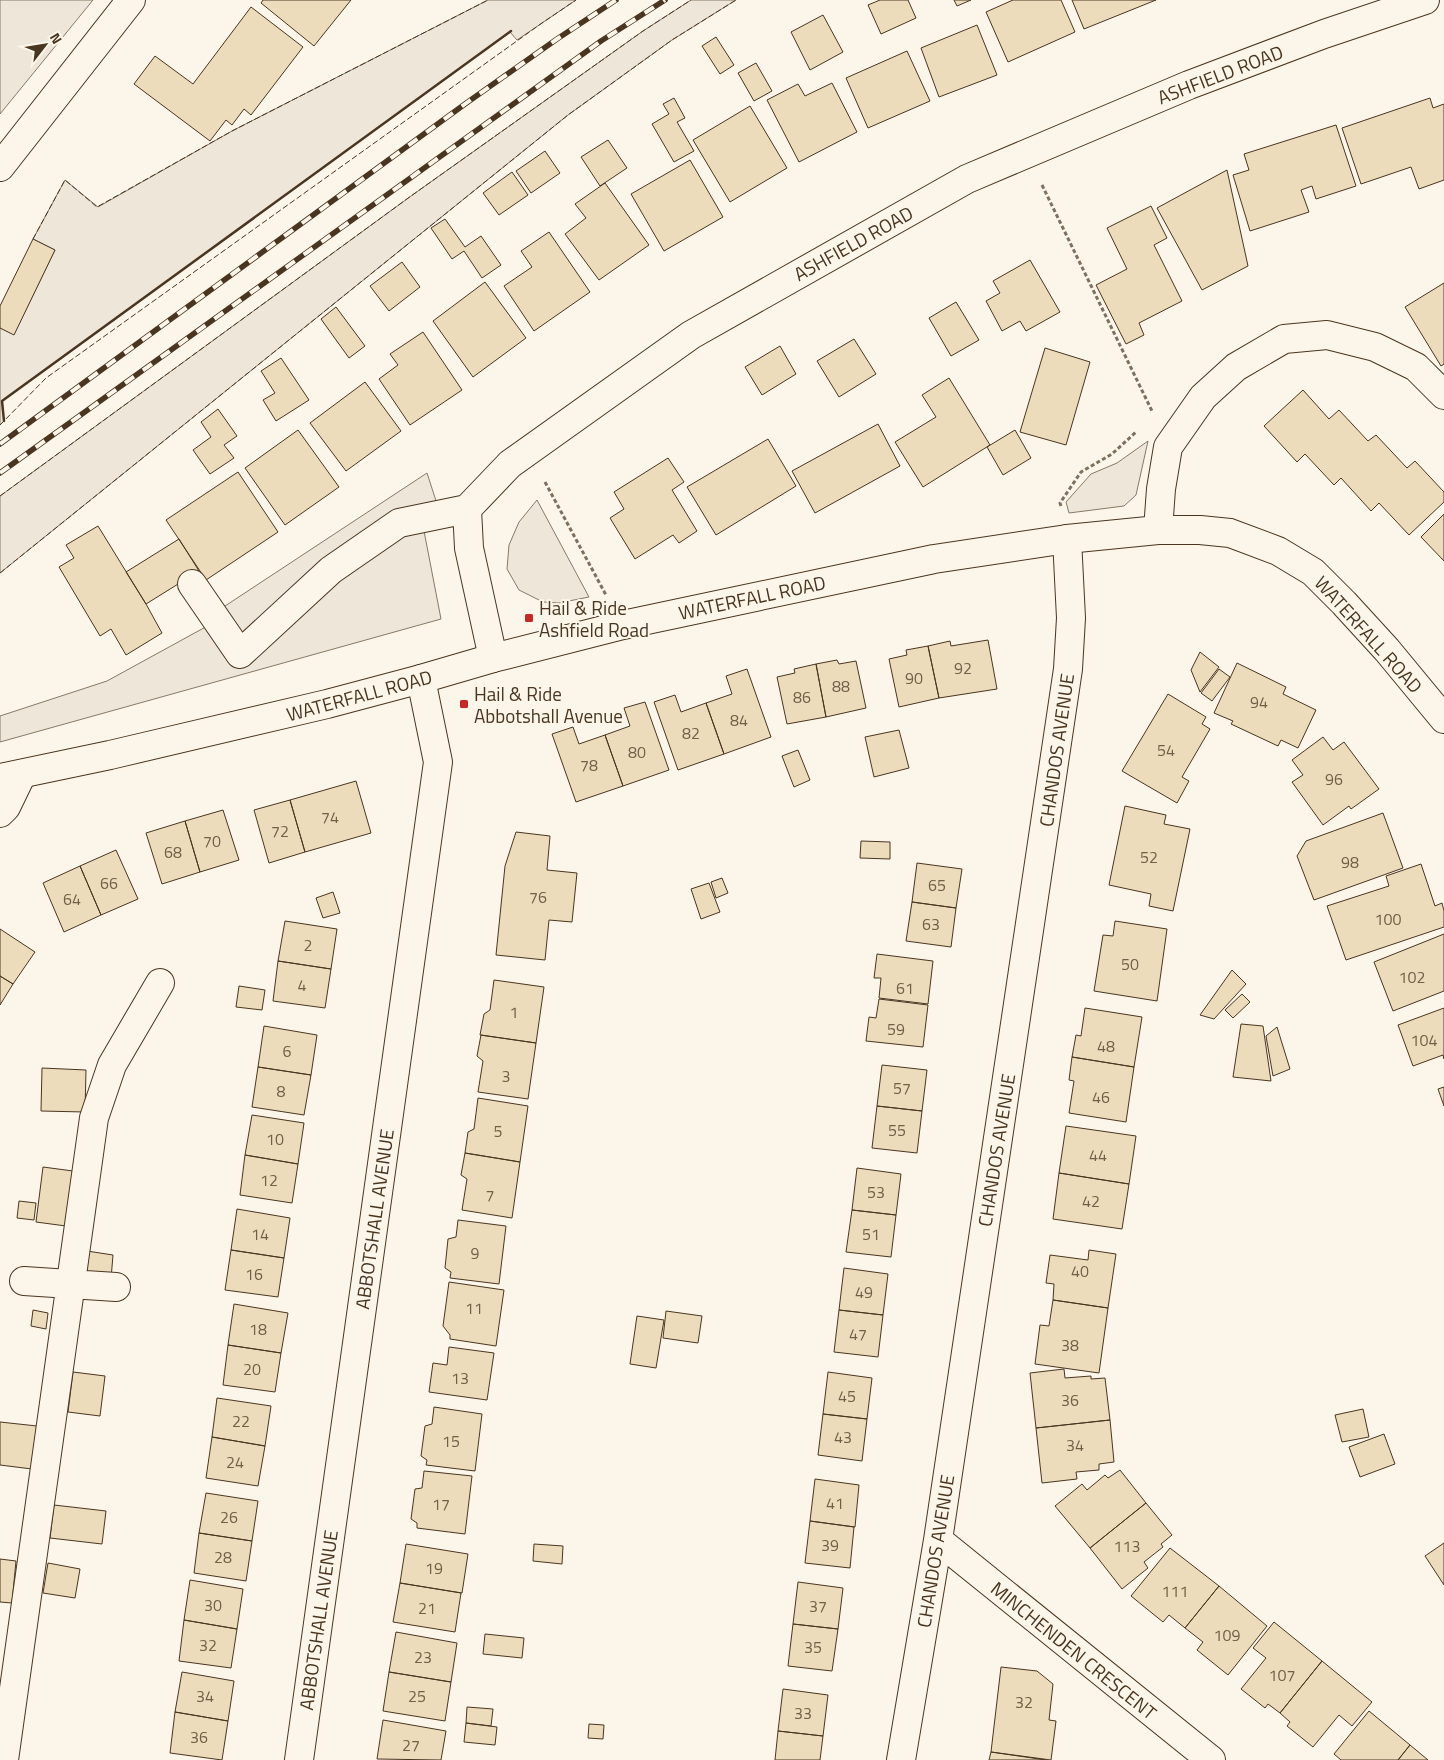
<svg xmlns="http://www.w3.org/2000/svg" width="1444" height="1760" font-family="'Titillium Web',sans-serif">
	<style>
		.green { fill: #ede6d9; stroke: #887966 }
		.building { fill: #ecdcbc; stroke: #4a3520 }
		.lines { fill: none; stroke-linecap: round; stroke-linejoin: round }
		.minor-casing { stroke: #4a3520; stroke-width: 30 }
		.major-casing { stroke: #4a3520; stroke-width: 30 }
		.path { stroke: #7f6f5c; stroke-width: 3; stroke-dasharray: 4 2.5; stroke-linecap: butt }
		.minor { stroke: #fbf6e9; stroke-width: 28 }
		.major { stroke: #fbf6e9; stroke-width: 28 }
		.rail-casing { stroke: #4a3520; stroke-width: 5.5 }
		.rail { stroke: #fbf6e9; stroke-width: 4; stroke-dasharray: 11; stroke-linecap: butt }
		.fence { stroke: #4a3520; stroke-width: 1; stroke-dasharray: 6 2.5; stroke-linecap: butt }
		.wall { stroke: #4a3520; stroke-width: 2.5 }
		.poi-dot { fill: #c62828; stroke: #fbf6e9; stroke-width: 2 }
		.labels { text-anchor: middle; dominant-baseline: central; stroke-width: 4; stroke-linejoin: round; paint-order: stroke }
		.number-label { font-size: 16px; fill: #725f47 }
		.street-label { font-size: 19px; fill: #4a3520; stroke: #fbf6e9 }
		.poi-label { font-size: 19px; fill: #4a3520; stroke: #fbf6e9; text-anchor: start }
	</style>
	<rect width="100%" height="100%" fill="#fbf6e9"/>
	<!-- green -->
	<path class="green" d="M0,0H93L0,114Z
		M488,0H576L517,40L510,32L2,401L4,421L0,425V328L14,334L55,250L33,239L65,180L98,207L232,131Z
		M691,0H736L672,40L568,115L0,573V496L411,196L643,31Z
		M1148,441L1136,495L1124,506L1069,513L1066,502L1091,474L1117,463Z
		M427,473L438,507L244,644L222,608Z
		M537,500L589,597L559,603L543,602L519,590L507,569L509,545L519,522Z
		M424,531L441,619L0,742V716L107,681L211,624L238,663L337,580L404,532Z"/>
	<!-- building -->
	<path class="building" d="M263,0H351L314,46L261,3Z
		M880,0H908L916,18L881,34L868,5Z
		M954,0H971L957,6Z
		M1013,0H1061L1075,32L1008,62L986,12Z
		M1072,0H1156L1084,29Z
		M251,7L303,47L251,115L244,109L232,125L226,120L210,141L134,84L155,56L193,84Z
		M823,15L843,52L810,70L791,32Z
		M977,25L997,75L939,97L921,48Z
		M716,37L734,65L720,74L702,46Z
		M907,51L930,101L868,128L846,78Z
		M756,63L772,91L754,101L738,73Z
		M832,83L857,132L799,162L767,100L798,84L805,96Z
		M674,98L685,118L677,122L694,151L674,162L652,124L669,114L663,104Z
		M1430,98L1433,108L1444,104V180L1419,189L1411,167L1361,184L1342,128Z
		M750,106L787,168L730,202L693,140Z
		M1336,125L1356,186L1316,199L1312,186L1301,190L1309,212L1250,231L1233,175L1249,170L1244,154Z
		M608,140L627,168L600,186L581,157Z
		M545,151L560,173L531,193L516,171Z
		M690,160L723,217L664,251L631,194Z
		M1227,170L1248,266L1202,290L1157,208Z
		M512,172L528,195L499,215L483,193Z
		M605,183L649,245L599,280L565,234L586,218L575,204Z
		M1151,206L1167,238L1154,245L1182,301L1139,323L1144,335L1126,344L1096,285L1127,269L1107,228Z
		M445,219L465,247L481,236L501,265L482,278L464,251L452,259L431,228Z
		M549,232L590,292L534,331L504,286L532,267L521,251Z
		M33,239L55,250L14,335L0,328V306Z
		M1030,260L1060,312L1026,331L1020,321L1002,331L986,301L1000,293L993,281Z
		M402,262L420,287L389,311L370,286Z
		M485,282L526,338L473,377L433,321Z
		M1444,283V364L1441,366L1405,307Z
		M956,302L979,340L951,356L929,318Z
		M336,307L365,346L349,358L321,319Z
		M423,332L462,390L410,425L379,379L398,365L390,354Z
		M854,339L876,374L839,397L817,361Z
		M780,346L796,374L762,395L745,367Z
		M1045,348L1090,362L1066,445L1020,432Z
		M281,358L309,400L276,421L263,400L275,393L261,371Z
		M949,378L990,445L923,487L895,442L936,417L922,395Z
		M365,382L401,431L346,471L310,423Z
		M1303,390L1329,419L1339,410L1368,441L1376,435L1407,468L1415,461L1444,492V502L1409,535L1379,503L1371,511L1341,478L1334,485L1305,454L1297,462L1264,426Z
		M218,409L237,436L224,445L234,458L210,474L193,450L211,437L201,422Z
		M878,424L900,466L815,513L792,471Z
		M298,430L339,487L285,525L245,468Z
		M1015,430L1031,458L1003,475L987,447Z
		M768,439L796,486L716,535L687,487Z
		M668,458L684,482L672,490L697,531L679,543L673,535L635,559L610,518L624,509L614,492Z
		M238,472L278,532L206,580L166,520Z
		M1444,514V561L1421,537Z
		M98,526L146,604L162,633L126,655L111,629L100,636L59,567L74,558L66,545Z
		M179,539L199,571L146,604L126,572Z
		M988,640L997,689L939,698L928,646L950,641L951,646Z
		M928,646L939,698L899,707L889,659L907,655L906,650Z
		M1200,652L1219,667L1200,692L1191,670Z
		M837,660L839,664L856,661L866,708L826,717L816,664Z
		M1237,663L1286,687L1283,694L1316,710L1298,748L1281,740L1278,746L1231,724L1233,721L1214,713Z
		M816,664L826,717L787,724L777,677L795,673L794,669Z
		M747,669L771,737L724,754L706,703L732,694L726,676Z
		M1219,669L1230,677L1212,701L1201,693Z
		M1168,694L1206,717L1202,724L1210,729L1182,777L1189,781L1177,803L1122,771Z
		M675,695L681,712L706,703L724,754L678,770L654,702Z
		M645,702L669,770L623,786L605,735L630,726L624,708Z
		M573,727L579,744L605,735L623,786L576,802L552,734Z
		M899,730L909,768L874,777L865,737Z
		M1323,737L1333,750L1344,742L1379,789L1351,809L1349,806L1323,825L1292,782L1303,775L1292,760Z
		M798,750L810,780L794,787L782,756Z
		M356,781L371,833L305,852L290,800Z
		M290,800L305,852L269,863L254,810Z
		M1125,806L1166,815L1164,824L1190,829L1173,911L1149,906L1151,894L1109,885Z
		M223,810L239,860L200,872L185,821Z
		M1383,813L1403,868L1314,900L1297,856L1306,841Z
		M185,821L200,872L162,884L146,833Z
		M516,832L550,836L547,870L577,873L572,922L549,920L545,960L496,955L505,866Z
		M861,841L890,842V859L860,858Z
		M116,850L138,899L101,915L80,866Z
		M917,863L962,869L956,908L912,902Z
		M1421,864L1435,906L1442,903L1444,911V927L1346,960L1327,906L1389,886L1386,876Z
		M80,866L101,915L64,932L43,883Z
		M722,878L728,893L716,898L711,882Z
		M709,883L720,912L701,919L691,889Z
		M333,892L340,913L323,918L316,898Z
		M912,902L956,908L951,947L906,941Z
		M285,921L337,929L331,969L278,961Z
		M1115,921L1167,929L1157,1001L1094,991L1103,935L1113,936Z
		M0,929L35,952L13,984L0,976Z
		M1444,934V991L1393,1011L1374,962Z
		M877,954L933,961L928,1004L879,998L881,978H874Z
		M278,961L331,969L325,1008L273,1001Z
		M1232,970L1246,984L1214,1019L1200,1015Z
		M0,976L13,984L0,1005Z
		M494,980L544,987L536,1043L480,1035L484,1014L490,1010Z
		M239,986L265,990L262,1010L236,1007Z
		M1242,994L1250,1002L1233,1018L1225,1010Z
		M879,999L928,1005L923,1047L866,1041L869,1017L876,1018Z
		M1085,1008L1142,1017L1134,1067L1072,1057L1076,1035L1081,1036Z
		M1444,1008V1059L1443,1055L1413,1066L1398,1025Z
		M1241,1024L1263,1026L1271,1081L1233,1077Z
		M264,1026L317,1035L311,1075L258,1067Z
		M1277,1027L1290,1069L1273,1076L1266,1036Z
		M481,1035L536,1043L528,1099L478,1092L483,1061L477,1056Z
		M1072,1057L1134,1067L1126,1122L1069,1113L1074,1081L1069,1080Z
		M882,1065L927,1070L922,1111L877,1106Z
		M258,1067L311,1075L304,1115L252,1107Z
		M42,1068L86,1070L85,1112L41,1111Z
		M1444,1087V1106L1438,1089Z
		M478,1098L528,1106L520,1162L465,1153L468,1132L474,1129Z
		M877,1106L922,1111L917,1153L872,1148Z
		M252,1115L304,1123L298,1164L245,1155Z
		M1066,1126L1136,1136L1129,1184L1059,1173Z
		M465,1153L520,1162L512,1218L462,1210L467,1179L461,1175Z
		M245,1155L298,1164L292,1203L240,1195Z
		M43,1167L73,1171L66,1226L36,1222Z
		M857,1168L901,1174L896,1215L852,1210Z
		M1059,1173L1129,1184L1122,1229L1053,1219Z
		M19,1201L36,1203L34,1220L17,1218Z
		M237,1209L290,1218L284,1258L231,1250Z
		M852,1210L896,1215L891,1257L846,1252Z
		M458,1220L506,1226L499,1284L450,1278L451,1272L445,1268L448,1239L456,1237Z
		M231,1250L284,1258L278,1297L225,1290Z
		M1089,1250L1116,1254L1108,1308L1053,1300L1054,1284L1046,1283L1050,1255L1088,1260Z
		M87,1251L113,1255L111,1279L84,1276Z
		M844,1268L888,1274L883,1315L839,1310Z
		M449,1282L504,1290L496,1346L450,1339V1335L443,1326Z
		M1053,1300L1108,1308L1099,1373L1035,1364L1040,1325L1049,1326Z
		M234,1304L288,1313L281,1353L228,1345Z
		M33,1310L48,1313L46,1329L31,1326Z
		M839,1310L883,1315L878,1357L834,1352Z
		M666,1311L702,1316L698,1343L663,1338Z
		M637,1316L664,1320L656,1368L630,1364Z
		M228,1345L281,1353L275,1392L223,1385Z
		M449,1347L494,1353L487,1400L429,1392L433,1363L447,1365Z
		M1064,1369L1065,1378L1091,1376V1379L1105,1378L1110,1420L1036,1428L1030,1373Z
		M73,1372L105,1376L100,1416L68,1412Z
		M828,1372L872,1378L867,1419L823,1414Z
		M217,1398L271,1406L265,1446L212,1437Z
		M434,1407L482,1414L475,1471L426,1465L427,1460L421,1456L425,1426L432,1424Z
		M1363,1409L1369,1437L1342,1442L1335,1415Z
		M823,1414L867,1419L862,1461L818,1455Z
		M1110,1420L1114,1462L1099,1464V1470L1076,1472L1077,1479L1042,1483L1036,1428Z
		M0,1422L37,1426L32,1469L0,1465Z
		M1384,1434L1395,1464L1360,1477L1349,1447Z
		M212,1437L265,1446L258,1486L206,1478Z
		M1120,1470L1146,1503L1090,1548L1055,1506L1082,1484L1087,1490L1105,1475L1108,1478Z
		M424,1471L472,1476L465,1534L417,1528V1523L411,1519L415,1489L422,1488Z
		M815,1479L859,1485L855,1527L810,1521Z
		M206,1493L258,1501L252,1541L199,1533Z
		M1146,1503L1172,1535L1161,1544L1163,1547L1144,1562L1148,1568L1122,1589L1090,1548Z
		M54,1505L106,1511L102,1544L50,1538Z
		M810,1521L854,1527L850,1568L805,1563Z
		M199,1533L252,1541L246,1581L194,1573Z
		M1444,1543V1585L1425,1556Z
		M406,1544L468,1554L462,1593L400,1583Z
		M534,1544L563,1546L562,1564L533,1561Z
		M1170,1548L1219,1586L1185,1628L1169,1615L1163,1622L1131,1596Z
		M0,1559L16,1561L12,1603L0,1602Z
		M48,1563L80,1569L75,1598L43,1593Z
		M190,1580L243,1589L237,1629L184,1620Z
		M798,1582L843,1588L838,1629L793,1624Z
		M400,1583L461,1593L455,1632L393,1622Z
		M1219,1586L1267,1626L1228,1675L1197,1650L1203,1642L1185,1628Z
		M184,1620L237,1629L231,1668L179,1661Z
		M1274,1622L1322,1661L1280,1713L1268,1704L1265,1708L1241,1689L1266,1658L1253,1648Z
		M793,1624L838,1629L832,1671L788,1666Z
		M396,1632L457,1643L451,1682L389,1672Z
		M485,1634L524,1638L522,1658L483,1654Z
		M1322,1661L1372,1702L1352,1726L1339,1715L1313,1747L1287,1726L1290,1722L1280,1713Z
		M1001,1667L1037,1671L1053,1684L1049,1720L1056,1721L1051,1760L991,1752Z
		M182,1672L234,1681L228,1721L175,1712Z
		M389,1672L451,1682L445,1721L383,1711Z
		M783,1689L828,1695L823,1736L778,1731Z
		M467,1707L493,1709L491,1726L466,1723Z
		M1369,1711L1410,1745L1398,1760H1341L1334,1754Z
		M175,1712L228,1721L222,1760L170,1753Z
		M383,1720L446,1731L441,1760L377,1759Z
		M466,1723L497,1727L495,1745L464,1742Z
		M589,1724L604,1725L603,1739L588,1738Z
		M778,1731L823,1736L820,1760H775Z
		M1410,1745L1428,1760H1398Z
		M991,1752L1046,1760H989Z"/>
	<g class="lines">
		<!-- minor casing -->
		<g class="minor-casing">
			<path id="minor" d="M0,167L131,0
				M1158,530L1161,489L1168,447L1203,397L1236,367L1284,339L1327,335L1375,347L1416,367L1444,395
				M192,584L240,654L331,570L399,523L467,509
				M493,658L469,548L467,509L510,464L691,335L967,179L1189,85L1324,34L1425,0
				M0,813L6,807L22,774
				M24,1281L116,1287
				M938,1540L1211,1760
				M4,1760L94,1118L112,1065L160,983
				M299,1760L438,762L421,679
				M901,1760L938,1540L1068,669L1071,618L1067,539"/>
		</g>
		<!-- major casing -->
		<g class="major-casing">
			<path id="major" d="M0,778L110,755L327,704L421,679L493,658L623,625L934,559L1067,539L1158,530H1200L1230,533L1278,551L1313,572L1344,603L1387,650L1444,719"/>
		</g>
		<!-- path -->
		<path class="path" d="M1042,185L1152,411
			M545,482L606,595
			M1061,506L1060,503L1081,472L1112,454L1136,432"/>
		<!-- minor -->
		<use href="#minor" class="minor"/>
		<!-- major -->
		<use href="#major" class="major"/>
		<!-- rail casing -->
		<g class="rail-casing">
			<path id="rail" d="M0,444L465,104L557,39L616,0
				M0,473L601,41L665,0"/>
		</g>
		<!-- rail -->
		<use href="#rail" class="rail"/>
		<!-- fence -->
		<path class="fence" d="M33,239L65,180L97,207L232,131L488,0
			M0,425L46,378L542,23L576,0
			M0,496L411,196L643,31L691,0
			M0,573L568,115L672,40L736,0"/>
		<!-- wall -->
		<path class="wall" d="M4,421L2,401L511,31"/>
	</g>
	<!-- markers -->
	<g class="poi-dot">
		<rect x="524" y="613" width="10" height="10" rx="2.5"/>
		<rect x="459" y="699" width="10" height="10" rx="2.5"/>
	</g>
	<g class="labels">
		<!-- number labels -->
		<g class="number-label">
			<text x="963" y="668">92</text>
			<text x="914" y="678">90</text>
			<text x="841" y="686">88</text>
			<text x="802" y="697">86</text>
			<text x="1259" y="702">94</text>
			<text x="739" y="720">84</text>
			<text x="691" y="733">82</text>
			<text x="1166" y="750">54</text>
			<text x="637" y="752">80</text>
			<text x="589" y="765">78</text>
			<text x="1334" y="779">96</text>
			<text x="330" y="817">74</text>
			<text x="280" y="831">72</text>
			<text x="212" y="841">70</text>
			<text x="173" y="852">68</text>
			<text x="1149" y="857">52</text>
			<text x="1350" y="862">98</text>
			<text x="109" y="883">66</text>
			<text x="937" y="885">65</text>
			<text x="538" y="897">76</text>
			<text x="72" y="899">64</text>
			<text x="1388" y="919">100</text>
			<text x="931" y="924">63</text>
			<text x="308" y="945">2</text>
			<text x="1130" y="964">50</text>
			<text x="1412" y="977">102</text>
			<text x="302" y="985">4</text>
			<text x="905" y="988">61</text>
			<text x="514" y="1012">1</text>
			<text x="896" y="1029">59</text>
			<text x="1424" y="1040">104</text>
			<text x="1106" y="1046">48</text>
			<text x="287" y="1051">6</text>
			<text x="506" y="1076">3</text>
			<text x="902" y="1088">57</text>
			<text x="281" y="1091">8</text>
			<text x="1101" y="1097">46</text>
			<text x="897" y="1130">55</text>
			<text x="498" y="1131">5</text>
			<text x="275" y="1139">10</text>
			<text x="1098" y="1155">44</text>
			<text x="269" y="1180">12</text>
			<text x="876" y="1192">53</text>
			<text x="490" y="1195">7</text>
			<text x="1091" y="1201">42</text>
			<text x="260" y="1234">14</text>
			<text x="871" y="1234">51</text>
			<text x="475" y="1253">9</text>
			<text x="1080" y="1271">40</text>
			<text x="254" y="1274">16</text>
			<text x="864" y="1292">49</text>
			<text x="474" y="1308">11</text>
			<text x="258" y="1329">18</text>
			<text x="858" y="1334">47</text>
			<text x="1070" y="1345">38</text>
			<text x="252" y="1369">20</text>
			<text x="460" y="1378">13</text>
			<text x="847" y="1396">45</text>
			<text x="1070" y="1400">36</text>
			<text x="241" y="1421">22</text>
			<text x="843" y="1437">43</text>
			<text x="451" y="1441">15</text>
			<text x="1075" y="1445">34</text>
			<text x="235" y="1462">24</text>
			<text x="835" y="1503">41</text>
			<text x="441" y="1504">17</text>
			<text x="229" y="1517">26</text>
			<text x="830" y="1545">39</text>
			<text x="1127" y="1546">113</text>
			<text x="223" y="1557">28</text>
			<text x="434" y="1568">19</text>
			<text x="1175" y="1591">111</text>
			<text x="213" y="1605">30</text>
			<text x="818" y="1606">37</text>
			<text x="427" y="1608">21</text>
			<text x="1227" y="1635">109</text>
			<text x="208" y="1645">32</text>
			<text x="813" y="1647">35</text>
			<text x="423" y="1657">23</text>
			<text x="1282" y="1675">107</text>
			<text x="205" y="1696">34</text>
			<text x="417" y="1696">25</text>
			<text x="1024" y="1702">32</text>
			<text x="803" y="1713">33</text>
			<text x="199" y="1737">36</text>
			<text x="411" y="1745">27</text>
		</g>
		<!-- street labels -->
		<g class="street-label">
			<text transform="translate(1220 74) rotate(-21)">ASHFIELD ROAD</text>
			<text transform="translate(853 243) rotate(-29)">ASHFIELD ROAD</text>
			<text transform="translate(752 597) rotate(-12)">WATERFALL ROAD</text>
			<text transform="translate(1369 634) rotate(48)">WATERFALL ROAD</text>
			<text transform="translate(359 695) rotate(-15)">WATERFALL ROAD</text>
			<text transform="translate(1056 750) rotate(-82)">CHANDOS AVENUE</text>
			<text transform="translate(996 1150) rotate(-81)">CHANDOS AVENUE</text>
			<text transform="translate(374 1219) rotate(-82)">ABBOTSHALL AVENUE</text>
			<text transform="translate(935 1551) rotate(-81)">CHANDOS AVENUE</text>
			<text transform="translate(318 1620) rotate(-82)">ABBOTSHALL AVENUE</text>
			<text transform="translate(1074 1650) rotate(39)">MINCHENDEN CRESCENT</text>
		</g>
		<!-- poi labels -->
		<g class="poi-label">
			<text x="539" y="607">Hail &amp; Ride<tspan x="539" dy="22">Ashfield Road</tspan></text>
			<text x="474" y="693">Hail &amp; Ride<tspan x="474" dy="22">Abbotshall Avenue</tspan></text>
		</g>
	</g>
	<!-- north arrow -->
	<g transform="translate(45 45) rotate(59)" stroke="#fbf6e9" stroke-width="4" paint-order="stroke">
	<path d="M0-4L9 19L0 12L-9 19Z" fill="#4a3520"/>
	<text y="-8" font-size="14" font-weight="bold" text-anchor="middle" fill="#4a3520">N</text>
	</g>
</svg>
